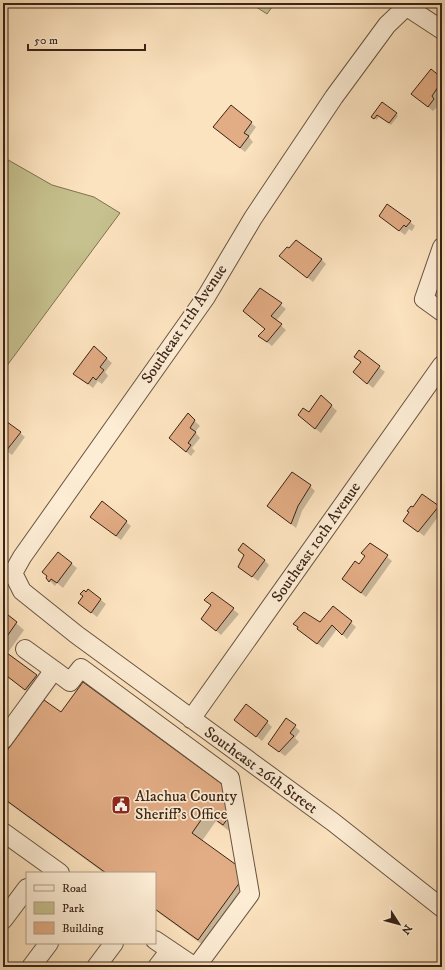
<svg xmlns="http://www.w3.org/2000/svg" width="445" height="970" font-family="'IM FELL DW Pica',serif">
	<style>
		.green { fill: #c6c18e; stroke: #807252 }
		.shadow { fill: #0003 }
		.building { fill: #e2ac84; stroke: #3a2417 }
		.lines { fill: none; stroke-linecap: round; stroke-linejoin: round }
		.minor-casing { stroke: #6a5441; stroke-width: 20 }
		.minor { stroke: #fdedd5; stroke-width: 18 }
		.labels { text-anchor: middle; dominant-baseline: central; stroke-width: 3.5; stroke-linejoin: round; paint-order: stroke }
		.street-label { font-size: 16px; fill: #3a2417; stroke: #fdedd5 }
		.poi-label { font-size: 16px; fill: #3a2417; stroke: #fdedd5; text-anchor: start }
	</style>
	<rect width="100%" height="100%" fill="#fce3bf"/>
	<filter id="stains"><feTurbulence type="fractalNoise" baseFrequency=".005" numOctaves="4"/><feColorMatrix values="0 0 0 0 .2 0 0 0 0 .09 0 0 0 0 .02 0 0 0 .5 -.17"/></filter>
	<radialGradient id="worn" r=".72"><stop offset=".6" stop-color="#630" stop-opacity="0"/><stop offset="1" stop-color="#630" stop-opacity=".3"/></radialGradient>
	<!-- green -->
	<path class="green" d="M250,3H275L267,14Z
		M3,157L52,185L94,197L120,213L3,371Z"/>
	<!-- shadow -->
	<path class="shadow" d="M442,79V93L437,102L439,105L433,111L412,94Z
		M382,103L398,116L391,125L379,116L377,120L372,116Z
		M251,123L256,127L249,137L253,142L245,152L220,132Z
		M385,220L410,222L415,226L412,231L409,229L405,235Z
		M280,256L321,259L326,264L313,282Z
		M260,289L286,309L276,321L286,330L272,346L259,336L266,329L244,311Z
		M95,348L112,363L105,372L108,376L102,384L98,381L93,388L75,374Z
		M359,352L385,372L373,388L360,377L361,363L355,357Z
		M322,397L337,411L321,433L304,420Z
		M188,415L200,426L195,432L200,438L192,448L195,451L191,456L170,438Z
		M3,420L25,437L12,455L3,448Z
		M310,486L315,491L302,511L296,528L268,506Z
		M422,495L442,511L424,536L404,521Z
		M97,522H126L131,526L121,540Z
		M371,544L392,561L366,597L343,579L359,566L366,556Z
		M58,553L77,568L63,588L57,583L55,586L47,578Z
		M264,560L269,565L258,581L239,566Z
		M88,590L106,604L97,617L84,607L86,593Z
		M212,593L239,614L221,635L207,623L212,606Z
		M333,607L356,627L347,639L337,629L323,648L298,629L320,623Z
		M3,612L24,630L7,654L42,680L31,694L3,674Z
		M62,713L226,788L233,834L216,821L202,841L251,879L207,948L155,910V873H104L3,799V758Z
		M287,719L300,731L295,738L299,742L285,756L269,744Z
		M267,722L272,727L262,741L241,724Z"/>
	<!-- building -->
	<path class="building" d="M431,69L442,78V81L432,96L434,99L428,107L411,94Z
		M382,102L397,113L389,123L377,115L374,119L371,117Z
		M231,105L252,122L244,133L249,136L240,148L213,127Z
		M387,204L411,221L406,227L404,225L399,231L379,216Z
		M296,240L322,259L307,278L279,256L287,247L289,248Z
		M260,288L282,303L271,316L282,324L267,342L258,336L265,329L243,311Z
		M94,346L107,358L100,367L104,370L96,380L93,377L88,384L73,374Z
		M359,350L380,366L367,384L353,372L361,362L354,357Z
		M321,395L332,405L315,429L298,415L303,408L309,412Z
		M188,413L195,420L190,428L196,432L188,443L191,445L186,452L169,438Z
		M3,419L21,432L6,451L3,449Z
		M292,472L311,485L298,506L291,524L267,506Z
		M422,494L439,506L418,532L403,521L409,512L407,511L411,506L413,507Z
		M102,501L127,521L116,536L90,517Z
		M243,543L265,560L252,577L238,567L244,555L238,550Z
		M370,543L388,555L361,593L342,579L355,561L359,564L365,556L361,553Z
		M58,552L72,563L57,583L51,579L49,582L46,578L47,576L42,572Z
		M88,589L101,599L91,613L78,603L83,596L80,594L84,590L86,592Z
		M212,592L234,608L216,631L201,619L211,605L204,600Z
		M333,606L352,621L342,635L332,625L317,644L297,629L298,627L293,624L304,612L320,622Z
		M3,611L17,622L3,642Z
		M7,653L37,675L25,690L3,673V658Z
		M83,682L226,787L230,815L223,825L206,813L192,833L242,869L243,878L198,940L155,909V873H106L3,798V756L44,700L61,712Z
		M246,704L268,721L256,737L234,720Z
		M286,718L296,725L290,733L294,736L279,752L268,744Z"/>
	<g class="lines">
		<!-- minor casing -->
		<g class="minor-casing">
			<path id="minor" d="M410,3L387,25L334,97L253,218L206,297L22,557L13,573L22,591L77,635L333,822L442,908
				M407,7L442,30
				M442,247L424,299L442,312
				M25,649L54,670
				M191,719L442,365
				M3,740L54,670L70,682L81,668L230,778L250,894L196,967
				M3,832L60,873
				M3,920L27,888
				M155,940L195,967
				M31,967L49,943
				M96,967L114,943
				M157,967L170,950"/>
		</g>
		<!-- minor -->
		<use href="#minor" class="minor"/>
	</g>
	<!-- icons -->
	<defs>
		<g id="civic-square" transform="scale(1)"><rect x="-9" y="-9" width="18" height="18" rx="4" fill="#8f2418" stroke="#fdedd5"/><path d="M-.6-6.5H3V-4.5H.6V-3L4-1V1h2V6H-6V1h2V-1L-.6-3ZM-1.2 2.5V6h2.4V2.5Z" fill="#fff"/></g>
	</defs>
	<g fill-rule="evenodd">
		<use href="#civic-square" x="121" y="805"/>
	</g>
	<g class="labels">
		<!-- street labels -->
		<g class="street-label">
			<text transform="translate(184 324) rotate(-56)">Southeast 11th Avenue</text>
			<text transform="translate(316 542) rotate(-55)">Southeast 10th Avenue</text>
			<text transform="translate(261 770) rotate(36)">Southeast 26th Street</text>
		</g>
		<!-- poi labels -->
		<g class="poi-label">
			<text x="135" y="796">Alachua County<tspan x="135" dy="18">Sheriff's Office</tspan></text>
		</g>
	</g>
	<!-- margin -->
	<rect width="445" height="970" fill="none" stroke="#fce3bf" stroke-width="16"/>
	<rect x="4" y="4" width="437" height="962" fill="none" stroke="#3a2417" stroke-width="2"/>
	<rect x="8" y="8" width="429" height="954" fill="none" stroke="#3a2417"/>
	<!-- legend -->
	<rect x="26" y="872" width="130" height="72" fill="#fdedd5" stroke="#af9d89"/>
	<rect x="34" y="885" width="20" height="6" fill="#fdedd5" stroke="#af9d89"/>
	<text x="62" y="892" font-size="12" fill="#3a2417">Road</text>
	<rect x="34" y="902" width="20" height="12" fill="#c6c18e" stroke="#af9d89"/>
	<text x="62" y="912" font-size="12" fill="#3a2417">Park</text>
	<rect x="34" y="922" width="20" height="12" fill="#e2ac84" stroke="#af9d89"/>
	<text x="62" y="932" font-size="12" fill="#3a2417">Building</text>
	<!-- north arrow -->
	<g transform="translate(399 924) rotate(126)" stroke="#fdedd5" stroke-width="3" paint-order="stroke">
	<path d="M0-3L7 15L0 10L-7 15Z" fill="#3a2417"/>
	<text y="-6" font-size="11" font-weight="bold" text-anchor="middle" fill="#3a2417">N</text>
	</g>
	<!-- scale -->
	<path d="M28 44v6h117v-6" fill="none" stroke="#3a2417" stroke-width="2"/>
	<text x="34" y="44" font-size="12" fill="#3a2417" stroke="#fdedd5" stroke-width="3" paint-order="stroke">50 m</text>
	<rect width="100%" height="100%" filter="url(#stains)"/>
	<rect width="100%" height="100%" fill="url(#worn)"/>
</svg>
